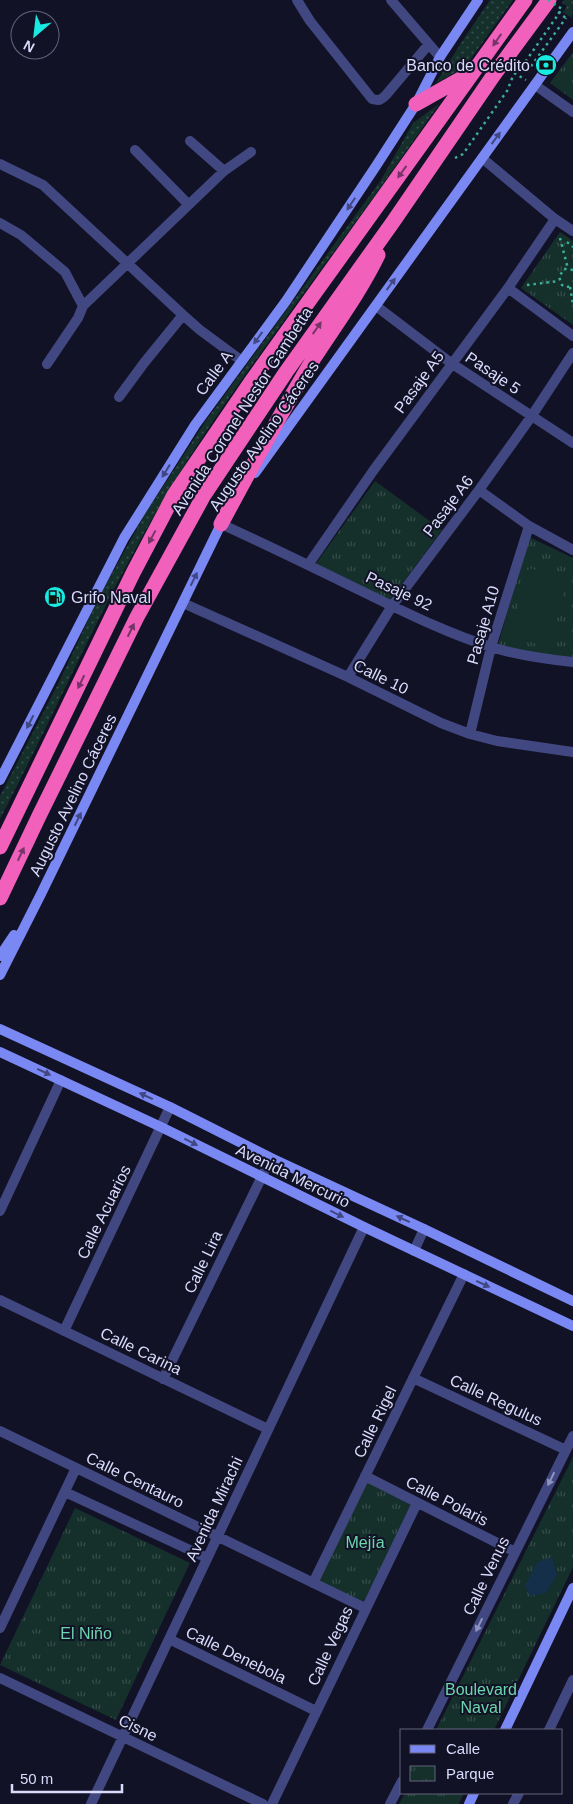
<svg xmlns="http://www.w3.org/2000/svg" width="573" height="1804" font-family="Helvetica,sans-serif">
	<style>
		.grass { fill: url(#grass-dots) }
		.park { fill: url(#park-tufts) }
		.pitch { fill: #15302b }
		.water { fill: #132f49 }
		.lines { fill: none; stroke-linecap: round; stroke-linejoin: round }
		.path { stroke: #3baf98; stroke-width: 2.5; stroke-dasharray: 2.5 4; stroke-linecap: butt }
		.street { stroke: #414881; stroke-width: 10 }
		.secondary { stroke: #7a88f3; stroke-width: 10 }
		.highway { stroke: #f160ba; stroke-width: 15 }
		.path-bridge { stroke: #3baf98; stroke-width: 2.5; stroke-dasharray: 2.5 4; stroke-linecap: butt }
		.oneway { fill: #763569 }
		.oneway2 { fill: #414782 }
		.oneway3 { fill: #8e92be }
		.labels { text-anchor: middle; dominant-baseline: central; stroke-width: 4; stroke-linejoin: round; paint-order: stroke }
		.poi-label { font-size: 16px; fill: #dadbfc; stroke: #121226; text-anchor: end }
		.street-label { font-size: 16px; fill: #dadbfc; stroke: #121226 }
		.park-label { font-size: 16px; fill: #6cd6ad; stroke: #121226 }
	</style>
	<defs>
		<pattern id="grass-dots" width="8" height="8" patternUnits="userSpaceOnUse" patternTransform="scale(1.25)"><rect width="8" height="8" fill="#15302b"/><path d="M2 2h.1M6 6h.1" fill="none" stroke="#364d4b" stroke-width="1.8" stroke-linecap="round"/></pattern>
		<pattern id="park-tufts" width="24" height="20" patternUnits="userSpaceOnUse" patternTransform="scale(1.25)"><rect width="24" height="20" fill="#15302b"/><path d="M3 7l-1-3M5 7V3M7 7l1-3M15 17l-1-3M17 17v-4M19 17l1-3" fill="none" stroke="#364d4b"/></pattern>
	</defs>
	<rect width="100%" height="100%" fill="#121226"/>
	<!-- grass -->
	<path class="grass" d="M490,0H513L465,67L436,83L461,43Z
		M564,0H573L572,18L563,12L567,6L562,3Z
		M439,104C399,162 358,219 316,276C267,344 216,413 172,485C107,592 58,708 0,819V796L59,682L100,595L144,516L205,422L381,180L413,123Z"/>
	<!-- park -->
	<path class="park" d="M573,52V100L550,83Z
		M560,232L573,241V325L521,288Z
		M375,481L442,530L389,601L315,565Z
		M529,537L573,558V658L553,657L498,645Z
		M573,1457V1567L494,1730H436Z
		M367,1481L413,1506L363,1603L318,1581Z
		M75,1508L190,1563L116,1720L0,1665Z
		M405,1793H464L459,1804H399Z"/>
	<!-- pitch -->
	<path class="pitch" d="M529,568L568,580L548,647L509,635Z"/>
	<!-- water -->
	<path class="water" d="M552,1557L557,1575L546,1593L530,1596L525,1586L537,1562Z"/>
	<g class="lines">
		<!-- path -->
		<path class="path" d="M558,12L566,18
			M514,73L526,80
			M455,158L463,154L507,91L513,76
			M560,238L568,269
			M567,242L573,247
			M573,270L568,269H564L559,277L562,285L566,287L573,286
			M527,285L559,281
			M570,287L573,304"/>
		<!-- street -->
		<path class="street" d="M297,0L310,21L372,99C379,101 381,100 386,95L429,44
			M391,0L440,57
			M535,85L573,112
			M190,141L224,171
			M135,150L188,204
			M482,158L555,219L573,231
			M0,164L43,185L183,315L200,330L242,361
			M0,223L21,235L65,272L83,306
			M508,288L573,336
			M376,306L451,363L573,443
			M47,364L78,318L83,306L224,171L251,152
			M119,397L144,363L183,315
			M479,490L529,526L573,550
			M221,524C265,544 308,565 351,586C397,608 443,632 491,647C517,655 545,659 573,662
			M308,565L373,471L508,288L555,219
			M183,603L348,677L441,723L470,734L497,741L573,752
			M348,677L392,606L479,490L531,417L573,353
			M470,734L491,647L529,526
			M0,1211L61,1080
			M414,1251L424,1229
			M0,1300L268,1429
			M64,1331L170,1107
			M413,1378L566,1450
			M163,1379L271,1158
			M0,1431L365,1608
			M365,1476L515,1552
			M65,1492L207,1558
			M313,1583L464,1274
			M0,1628L76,1468
			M169,1639L316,1711
			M0,1678L263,1804
			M427,1730L573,1436
			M549,1730L573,1680
			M91,1804L364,1227
			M272,1804L417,1503
			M390,1804L402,1781
			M513,1804L519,1793"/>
		<!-- secondary -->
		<path class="secondary" d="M255,473L573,32
			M0,780L124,538L195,425L286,301L376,166L416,104L440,57L478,0
			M0,956L14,935
			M0,975L41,894L224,518
			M0,1029L170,1107L271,1158L424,1229L573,1301
			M0,1052L161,1127L364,1227L573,1326
			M505,1730L573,1588
			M469,1804L474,1793"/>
		<!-- highway -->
		<path class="highway" d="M416,104L471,73
			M221,524C251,468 281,412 314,358C336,324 360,292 378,255
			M0,847L133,573L174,495L253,379L525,0
			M0,898L39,816L137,617L204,495L286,372L393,222L493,76L549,0"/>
		<!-- path-bridge -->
		<path class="path-bridge" d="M548,0L562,9L521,68L526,73L566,18"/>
	</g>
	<!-- one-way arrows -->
	<defs><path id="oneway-solid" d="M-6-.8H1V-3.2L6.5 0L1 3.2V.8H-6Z" transform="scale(1.25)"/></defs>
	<g class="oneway">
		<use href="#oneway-solid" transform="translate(497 40) rotate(125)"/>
		<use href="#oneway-solid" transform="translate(402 172) rotate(126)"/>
		<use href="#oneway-solid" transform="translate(317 328) rotate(-55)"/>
		<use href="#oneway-solid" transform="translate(152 537) rotate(118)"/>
		<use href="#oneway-solid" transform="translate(131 630) rotate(-64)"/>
		<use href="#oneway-solid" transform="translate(81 682) rotate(116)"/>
		<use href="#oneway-solid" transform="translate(21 854) rotate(-65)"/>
	</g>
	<g class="oneway2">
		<use href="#oneway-solid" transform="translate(496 138) rotate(-54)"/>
		<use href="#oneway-solid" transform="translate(351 204) rotate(124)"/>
		<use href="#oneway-solid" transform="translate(391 284) rotate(-54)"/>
		<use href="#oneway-solid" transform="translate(258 338) rotate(126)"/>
		<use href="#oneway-solid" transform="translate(166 471) rotate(122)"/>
		<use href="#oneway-solid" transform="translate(194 579) rotate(-64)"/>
		<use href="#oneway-solid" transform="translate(30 722) rotate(117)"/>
		<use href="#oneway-solid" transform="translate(78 819) rotate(-64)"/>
		<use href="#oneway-solid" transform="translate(44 1072) rotate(25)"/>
		<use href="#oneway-solid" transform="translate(146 1096) rotate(-155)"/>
		<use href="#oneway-solid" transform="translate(191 1142) rotate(27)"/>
		<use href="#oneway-solid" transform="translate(337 1214) rotate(26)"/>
		<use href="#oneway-solid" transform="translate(403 1219) rotate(-155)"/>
		<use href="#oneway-solid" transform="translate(483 1284) rotate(25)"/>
	</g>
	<g class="oneway3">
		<use href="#oneway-solid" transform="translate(551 1479) rotate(116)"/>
		<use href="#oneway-solid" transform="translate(479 1625) rotate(116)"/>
	</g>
	<!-- icons -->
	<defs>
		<g id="bank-disc" transform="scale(1.125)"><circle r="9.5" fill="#18eae2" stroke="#121226"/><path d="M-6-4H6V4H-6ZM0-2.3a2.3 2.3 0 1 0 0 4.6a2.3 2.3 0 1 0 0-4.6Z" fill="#111"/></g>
		<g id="fuel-disc" transform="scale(1.125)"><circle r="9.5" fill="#18eae2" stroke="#121226"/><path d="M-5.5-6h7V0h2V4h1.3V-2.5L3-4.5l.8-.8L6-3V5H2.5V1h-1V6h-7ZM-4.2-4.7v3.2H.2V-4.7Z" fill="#111"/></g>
	</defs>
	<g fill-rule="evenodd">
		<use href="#bank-disc" x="546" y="65"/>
		<use href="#fuel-disc" x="55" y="597"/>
	</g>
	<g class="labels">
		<!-- poi labels -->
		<g class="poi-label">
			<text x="530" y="65">Banco de Crédito</text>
			<text x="71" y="597" text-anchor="start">Grifo Naval</text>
		</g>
		<!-- street labels -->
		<g class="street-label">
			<text transform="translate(214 373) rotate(-54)">Calle A</text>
			<text transform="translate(493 373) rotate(34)">Pasaje 5</text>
			<text transform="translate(419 382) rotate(-54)">Pasaje A5</text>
			<text transform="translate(242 411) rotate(-57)">Avenida Coronel Nestor Gambetta</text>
			<text transform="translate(264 436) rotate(-55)">Augusto Avelino Cáceres</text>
			<text transform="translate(448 506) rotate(-53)">Pasaje A6</text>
			<text transform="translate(399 591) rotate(25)">Pasaje 92</text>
			<text transform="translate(483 625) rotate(-74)">Pasaje A10</text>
			<text transform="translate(381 677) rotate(26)">Calle 10</text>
			<text transform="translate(73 795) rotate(-64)">Augusto Avelino Cáceres</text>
			<text transform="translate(293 1176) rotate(26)">Avenida Mercurio</text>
			<text transform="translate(104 1212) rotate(-64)">Calle Acuarios</text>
			<text transform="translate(203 1262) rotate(-64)">Calle Lira</text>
			<text transform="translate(141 1351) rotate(26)">Calle Carina</text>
			<text transform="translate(496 1400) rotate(25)">Calle Regulus</text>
			<text transform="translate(375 1422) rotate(-64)">Calle Rigel</text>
			<text transform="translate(135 1480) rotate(26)">Calle Centauro</text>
			<text transform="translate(447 1501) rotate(27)">Calle Polaris</text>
			<text transform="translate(214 1509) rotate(-65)">Avenida Mirachi</text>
			<text transform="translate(486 1576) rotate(-64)">Calle Venus</text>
			<text transform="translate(330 1646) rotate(-65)">Calle Vegas</text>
			<text transform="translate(236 1655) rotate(26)">Calle Denebola</text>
			<text transform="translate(138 1728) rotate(26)">Cisne</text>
		</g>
		<!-- park labels -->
		<g class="park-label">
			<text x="365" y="1542">Mejía</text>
			<text x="86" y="1633">El Niño</text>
			<text x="481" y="1689">Boulevard<tspan x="481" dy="18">Naval</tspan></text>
		</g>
	</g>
	<!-- legend -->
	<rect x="400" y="1729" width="162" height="65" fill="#121226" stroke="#62627c"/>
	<rect x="410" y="1745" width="25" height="8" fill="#7a88f3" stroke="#62627c"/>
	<text x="446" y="1754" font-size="15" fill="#dadbfc">Calle</text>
	<rect x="410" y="1766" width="25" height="15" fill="url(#park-tufts)" stroke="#62627c"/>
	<text x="446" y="1779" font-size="15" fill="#dadbfc">Parque</text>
	<!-- north arrow -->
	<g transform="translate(35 35) rotate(208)"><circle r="24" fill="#121226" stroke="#62627c"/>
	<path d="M0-4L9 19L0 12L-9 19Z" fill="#18eae2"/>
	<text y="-8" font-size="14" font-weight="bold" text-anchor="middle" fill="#dadbfc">N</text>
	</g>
	<!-- scale -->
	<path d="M12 1784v8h110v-8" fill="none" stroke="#dadbfc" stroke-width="2.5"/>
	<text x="20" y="1784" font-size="15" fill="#dadbfc" stroke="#121226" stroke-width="4" paint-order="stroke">50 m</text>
</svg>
